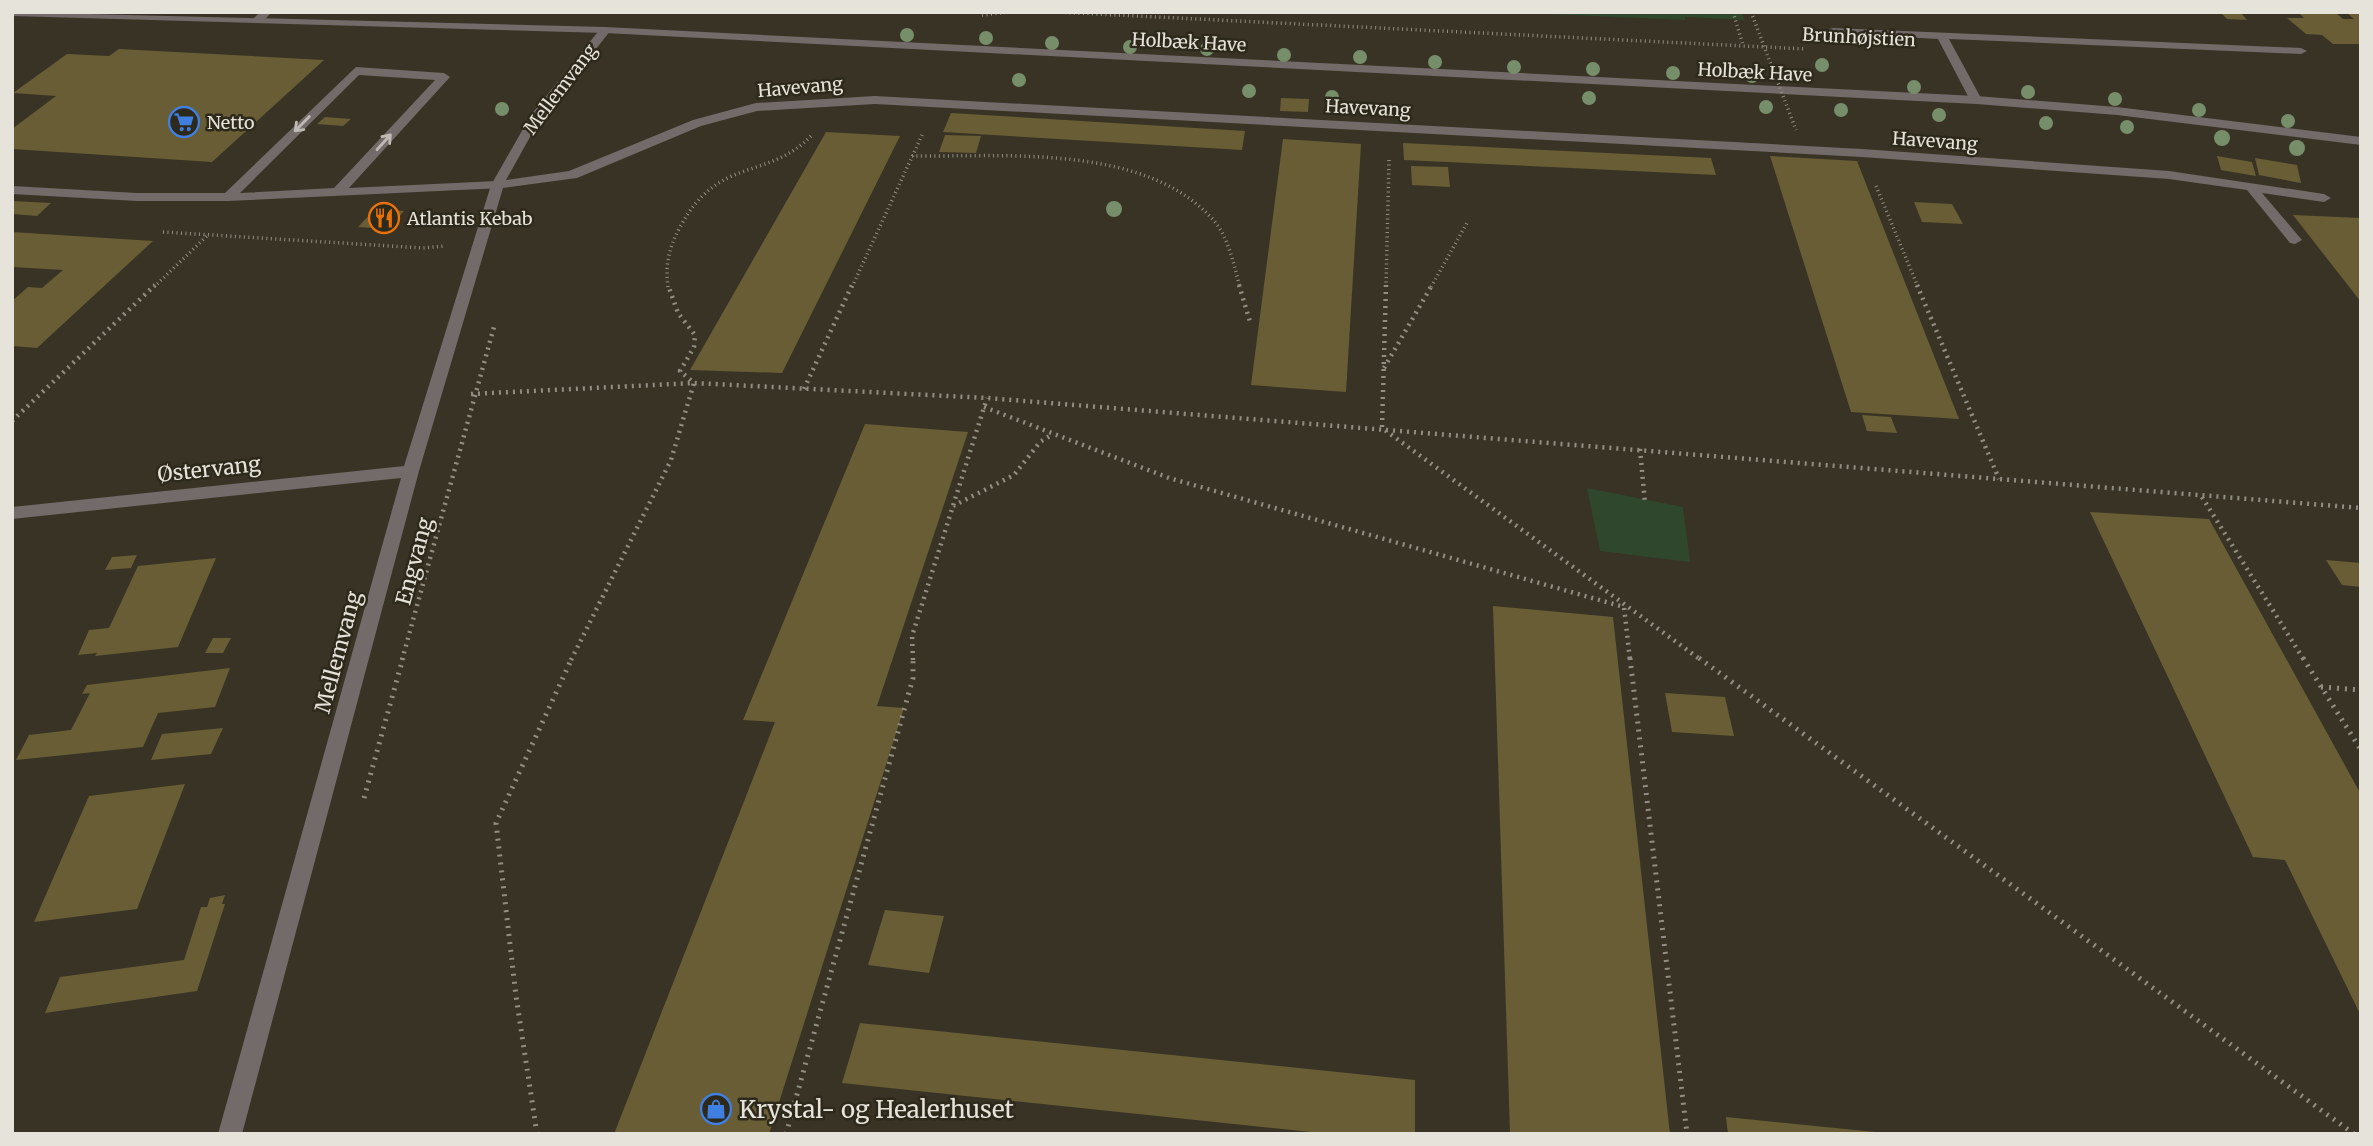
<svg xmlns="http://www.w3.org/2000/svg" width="2373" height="1146" font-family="Merriweather,serif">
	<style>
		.green { fill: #2f472c }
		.building { fill: #685d35 }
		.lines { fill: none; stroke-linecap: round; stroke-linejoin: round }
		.path-far2 { stroke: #928e83; stroke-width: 3.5; stroke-dasharray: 1 3.5; stroke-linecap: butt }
		.path-far1 { stroke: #928e83; stroke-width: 4.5; stroke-dasharray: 2 5; stroke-linecap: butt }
		.path { stroke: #928e83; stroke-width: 5; stroke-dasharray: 2 6; stroke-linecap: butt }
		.service { fill: #736a6a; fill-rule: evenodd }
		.minor { fill: #736a6a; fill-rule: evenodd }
		.tertiary { fill: #736a6a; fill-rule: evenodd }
		.path-bridge { stroke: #928e83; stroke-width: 3.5; stroke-dasharray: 1 3.5; stroke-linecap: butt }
		.tree { fill: #778e6a }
		.oneway { stroke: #beb9b3 }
		.labels { text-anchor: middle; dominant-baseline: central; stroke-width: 5; stroke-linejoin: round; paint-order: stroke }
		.far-street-label { font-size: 18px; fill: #e6e3da; stroke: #2d291b }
		.far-poi-label { font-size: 18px; fill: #e6e3da; stroke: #2d291b; text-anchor: start }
		.street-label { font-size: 21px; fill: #e6e3da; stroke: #2d291b }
		.near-poi-label { font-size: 24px; fill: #e6e3da; stroke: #2d291b; text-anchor: start }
	</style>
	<rect width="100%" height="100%" fill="#383325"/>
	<!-- green -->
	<path class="green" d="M1500,12H1742L1744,20L1685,17V20Z
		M1587,488L1683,507L1690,562L1600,551Z"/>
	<!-- building -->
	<path class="building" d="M2220,12H2240L2247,20L2227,19Z
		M2298,12H2335L2343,19H2354L2346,12H2361V44H2333L2322,35L2306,34L2287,18H2304Z
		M119,49L324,60L212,162L12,149V129L56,96L13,93L67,54L109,56Z
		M1281,98L1309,99L1308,112L1280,111Z
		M951,113L1245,131L1242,150L943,132Z
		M325,117L351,119L343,126L317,124Z
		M826,132L900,136L782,373L690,370Z
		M945,135L981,136L976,153L939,152Z
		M1283,139L1361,144L1346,392L1251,385Z
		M1403,143L1711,158L1716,175L1404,160Z
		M1770,156L1857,161L1959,419L1851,412Z
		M2217,156L2252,162L2256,176L2221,170Z
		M2255,158L2297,165L2301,183L2259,175Z
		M1411,166L1448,167L1450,187L1412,185Z
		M12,201L51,203L37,216L12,214Z
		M1914,202L1952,204L1963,224L1922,222Z
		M375,209L404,211L388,229L358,227Z
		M2293,215L2361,218V302Z
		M12,232L153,241L37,348L12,346V301L28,287L42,288L63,270L12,267Z
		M1862,415L1891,417L1897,433L1867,431Z
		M865,424L968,432L877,706L904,708L769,1134H614L775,722L743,720Z
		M2090,512L2209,519L2358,789L2361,794V1016L2285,860L2253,857Z
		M137,555L131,568L105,570L112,557Z
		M216,558L178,647L95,656L97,653L78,655L89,630L109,628L138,566Z
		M2326,560L2361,563V587L2342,585Z
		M1493,606L1613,617L1670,1134H1510Z
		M213,638H231L223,653H205Z
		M230,668L215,707L158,713L143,747L16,760L29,735L71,730L90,693L82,694L87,685Z
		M1665,693L1725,697L1734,736L1672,732Z
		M223,728L211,754L151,760L162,734Z
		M185,784L137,909L34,922L89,796Z
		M225,895L222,904H225L197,991L45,1013L60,977L184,960L201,907H207L210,898Z
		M885,910L944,916L929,973L868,965Z
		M860,1023L1415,1080V1134H1330L842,1083Z
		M1726,1117L1875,1132V1134H1728Z"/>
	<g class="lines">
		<!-- path-far2 -->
		<path class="path-far2" d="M1056,12L1806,49
			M1733,12L1743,45
			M982,15L1010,12
			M912,156C1006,157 1148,143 1215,222C1229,239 1234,266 1240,287
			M1876,186L1918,287
			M163,232L423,248L444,246
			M154,287L209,234
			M668,287C665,265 669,248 679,229C718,154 767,182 812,135
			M852,287L923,133
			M1386,287L1389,160
			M1431,287L1467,223"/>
		<!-- path-far1 -->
		<path class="path-far1" d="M1239,285L1251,325
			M1386,285L1382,428L1701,660
			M1917,285L1999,479
			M1384,368L1432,285
			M804,389L852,285
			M471,394L694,383L987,398L2361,508
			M984,407L1169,478L1624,607L1630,660
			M12,421L155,285
			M1640,449L1645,503
			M2202,497L2304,660
			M953,506L1014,475L1040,442L1053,434
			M402,660L494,327
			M571,660L671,460L694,383L680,371L694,347L695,335L678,313L668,285
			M913,660L912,636L987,398"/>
		<!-- path -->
		<path class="path" d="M1630,658L1687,1134
			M1699,658L2354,1134
			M2303,658L2361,750
			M2321,687L2361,690
			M364,798L403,658
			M537,1134L516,996L496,823L572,658
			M786,1134L913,678V658"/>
		<!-- service -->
		<path class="service" d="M260,12H272L263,21H255L253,19Z
			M1833,28L2301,48L2307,51L2301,54L1949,39L1982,100L1976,104L1970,100L1938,39L1829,33V29Z
			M356,67L444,73L450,77L349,188L497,181L503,185L502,188L228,201H137L12,194V186L137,193H225ZM359,75L435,80L334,188L240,193Z"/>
		<!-- minor -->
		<path class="minor" d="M601,28L611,30L540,119L506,180L569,171L693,120L756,103L875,96L1862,149L2169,171L2324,194L2331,198L2324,202L2262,193L2302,240L2295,244L2290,243L2247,190L2169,179L1862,157L875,104L757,111L701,126L577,178L503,188L419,471L242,1134H218L401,478L12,519V507L404,466L491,185L531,115Z"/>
		<!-- tertiary -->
		<path class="tertiary" d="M12,12L605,27L1976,96L2117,107L2361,137V145L2117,115L1976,104L605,33L12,16Z"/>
		<!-- path-bridge -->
		<path class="path-bridge" d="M1751,12L1796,130"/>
	</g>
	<!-- trees -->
	<g class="tree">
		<circle cx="907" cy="35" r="7"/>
		<circle cx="986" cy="38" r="7"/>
		<circle cx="1052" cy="43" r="7"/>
		<circle cx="1130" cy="47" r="7"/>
		<circle cx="1207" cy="49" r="7"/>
		<circle cx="1284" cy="55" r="7"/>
		<circle cx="1360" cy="57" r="7"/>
		<circle cx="1435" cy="62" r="7"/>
		<circle cx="1822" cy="65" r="7"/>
		<circle cx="1514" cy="67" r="7"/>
		<circle cx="1593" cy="69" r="7"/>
		<circle cx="1673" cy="73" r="7"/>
		<circle cx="1752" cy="76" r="7"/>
		<circle cx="1019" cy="80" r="7"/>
		<circle cx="1914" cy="87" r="7"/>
		<circle cx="1249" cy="91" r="7"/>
		<circle cx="2028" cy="92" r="7"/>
		<circle cx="1332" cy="97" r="7"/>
		<circle cx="1589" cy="98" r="7"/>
		<circle cx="2115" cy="99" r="7"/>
		<circle cx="1766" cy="107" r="7"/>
		<circle cx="502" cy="109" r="7"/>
		<circle cx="1841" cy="110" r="7"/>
		<circle cx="2199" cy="110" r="7"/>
		<circle cx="1939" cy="115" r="7"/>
		<circle cx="2288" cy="121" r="7"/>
		<circle cx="2046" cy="123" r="7"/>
		<circle cx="2127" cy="127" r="7"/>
		<circle cx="2222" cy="138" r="8"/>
		<circle cx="2297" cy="148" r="8"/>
		<circle cx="1114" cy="209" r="8"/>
	</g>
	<!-- one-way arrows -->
	<defs><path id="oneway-shaft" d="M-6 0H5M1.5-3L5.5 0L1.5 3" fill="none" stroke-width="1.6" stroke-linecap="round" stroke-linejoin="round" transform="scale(1.75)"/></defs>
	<g class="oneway">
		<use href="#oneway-shaft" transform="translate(302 124) rotate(135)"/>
		<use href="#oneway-shaft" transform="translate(384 142) rotate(-48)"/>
	</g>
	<!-- icons -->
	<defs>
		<g id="supermarket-ring" transform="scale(1.575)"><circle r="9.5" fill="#2d291b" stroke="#3f7fe0" stroke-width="1.5"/><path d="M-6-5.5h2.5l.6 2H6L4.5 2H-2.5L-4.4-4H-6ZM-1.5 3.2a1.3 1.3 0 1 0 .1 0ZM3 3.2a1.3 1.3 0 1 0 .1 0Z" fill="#3f7fe0"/></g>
		<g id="restaurant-ring" transform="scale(1.575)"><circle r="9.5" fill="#2d291b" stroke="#e8710a" stroke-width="1.5"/><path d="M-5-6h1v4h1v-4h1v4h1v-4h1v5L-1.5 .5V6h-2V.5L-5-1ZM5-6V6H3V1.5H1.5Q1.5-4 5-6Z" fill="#e8710a"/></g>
		<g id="shop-ring" transform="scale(1.575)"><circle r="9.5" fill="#2d291b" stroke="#3f7fe0" stroke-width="1.5"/><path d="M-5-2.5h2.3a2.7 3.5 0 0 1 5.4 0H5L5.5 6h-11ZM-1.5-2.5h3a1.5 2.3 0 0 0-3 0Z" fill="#3f7fe0"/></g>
	</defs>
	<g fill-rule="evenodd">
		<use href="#supermarket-ring" x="184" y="122"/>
		<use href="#restaurant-ring" x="384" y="218"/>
		<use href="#shop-ring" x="716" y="1109"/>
	</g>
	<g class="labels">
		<!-- far-street labels -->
		<g class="far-street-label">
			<text transform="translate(1859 37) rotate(3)">Brunhøjstien</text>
			<text transform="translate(1189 42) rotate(3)">Holbæk Have</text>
			<text transform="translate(1755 72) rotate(3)">Holbæk Have</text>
			<text transform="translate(800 87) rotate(-5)">Havevang</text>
			<text transform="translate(560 89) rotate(-53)">Mellemvang</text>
			<text transform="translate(1368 108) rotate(3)">Havevang</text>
			<text transform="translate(1935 141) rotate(4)">Havevang</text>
		</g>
		<!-- far-poi labels -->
		<g class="far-poi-label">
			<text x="207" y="122">Netto</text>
			<text x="407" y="218">Atlantis Kebab</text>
		</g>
		<!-- street labels -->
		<g class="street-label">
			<text transform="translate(209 469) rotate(-6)">Østervang</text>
			<text transform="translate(414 561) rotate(-75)">Engvang</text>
			<text transform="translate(338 652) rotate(-75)">Mellemvang</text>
		</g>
		<!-- near-poi labels -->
		<g class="near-poi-label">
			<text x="739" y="1109">Krystal- og Healerhuset</text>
		</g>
	</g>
	<!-- border -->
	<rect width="2373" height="1146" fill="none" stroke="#e6e3da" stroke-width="28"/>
</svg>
